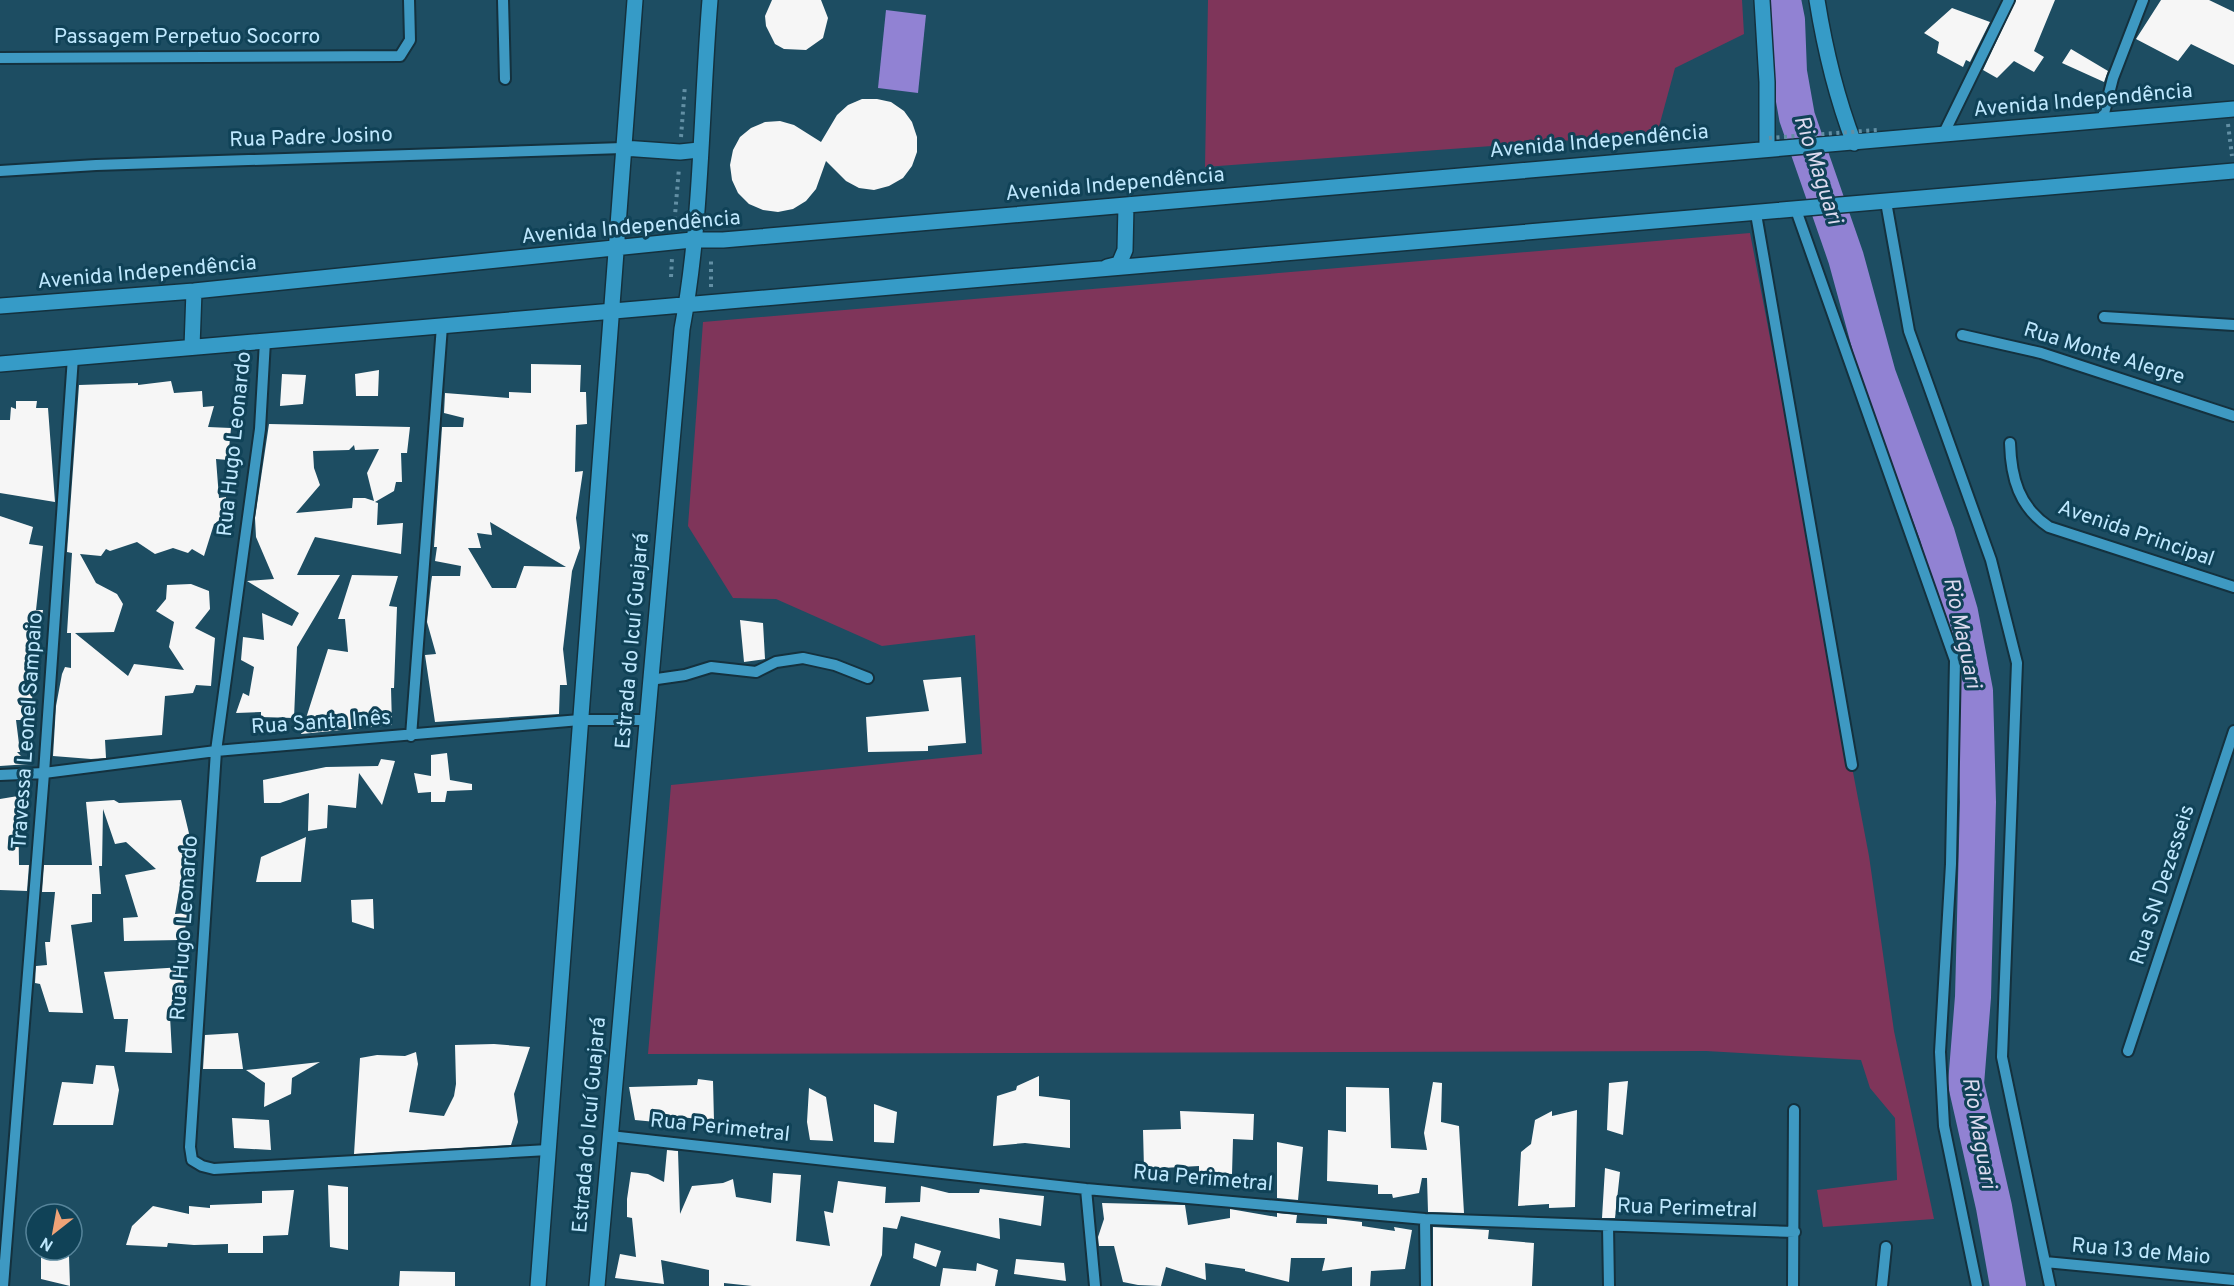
<svg xmlns="http://www.w3.org/2000/svg" width="2234" height="1286" font-family="Overpass,sans-serif">
	<style>
		.green { fill: #7f355a }
		.water { fill: #9182d3 }
		.lines { fill: none; stroke-linecap: round; stroke-linejoin: round }
		.river { stroke: #9182d3; stroke-width: 36 }
		.building { fill: #f6f6f6; fill-rule: evenodd }
		.minor-casing { stroke: #14313e; stroke-width: 14 }
		.major-casing { stroke: #14313e; stroke-width: 18 }
		.path { stroke: #628fa4; stroke-width: 4; stroke-dasharray: 3 4.5; stroke-linecap: butt }
		.minor { stroke: #3e99c2; stroke-width: 10 }
		.major { stroke: #369bc7; stroke-width: 15 }
		.path-bridge { stroke: #628fa4; stroke-width: 4; stroke-dasharray: 3 4.5; stroke-linecap: butt }
		.labels { text-anchor: middle; dominant-baseline: central; stroke-width: 6; stroke-linejoin: round; paint-order: stroke }
		.street-label { font-size: 21px; fill: #bfe8fe; stroke: #104257 }
		.water-label { font-size: 22px; font-style: italic; fill: #dcdaef; stroke: #104257 }
	</style>
	<rect width="100%" height="100%" fill="#1d4d62"/>
	<!-- green -->
	<path class="green" d="M1208,0H1742L1744,34L1675,68L1657,134L1205,167Z
		M1750,233L1869,856L1894,1031L1934,1219L1823,1227L1817,1190L1897,1180L1895,1118L1870,1088L1861,1060L1706,1051L648,1054L671,785L982,754L975,635L882,646L776,599L733,598L688,526L703,322Z"/>
	<!-- water -->
	<path class="water" d="M886,10L926,15L918,93L878,88Z"/>
	<g class="lines">
		<!-- river -->
		<path class="river" d="M1783,0L1787,20L1789,72L1797,117L1846,258L1878,375L1937,534L1960,612L1975,691L1978,802L1973,997L1966,1084L1994,1207L2008,1286"/>
	</g>
	<!-- building -->
	<path class="building" d="M772,0H821L828,18L823,38L806,50L784,49L775,44L766,26L765,16Z
		M2016,0H2055L2034,51L2044,57L2034,72L2014,61L1997,78L1983,70Z
		M2161,0H2209L2234,12V65L2191,44L2178,61L2136,39Z
		M1952,8L1990,22L1970,62L1966,60L1963,67L1937,53L1939,42L1924,33Z
		M2071,49L2108,71L2104,82L2062,63Z
		M862,99H877L891,102L904,111L912,122L917,137V152L912,166L903,178L889,186L874,190L859,188L846,181L826,161L816,189L806,201L793,209L778,212L763,210L749,204L738,193L732,180L730,165L733,150L740,137L751,128L765,122L780,121L794,125L821,142L837,115L848,105Z
		M531,364L581,365L580,392H586L587,424L576,425L575,472L583,471L576,518L580,548L572,571L563,649L567,685H560L559,714L435,722L425,655L436,654L427,622L431,583L432,576H460L461,566L435,561L437,547H434L442,427H463L464,418L444,413L445,393L509,398V392L531,393ZM490,522L566,567L524,566L516,588H492L468,548H481L477,533L492,535Z
		M379,370L378,396H356L355,374Z
		M282,374L306,375L303,404L280,406Z
		M171,381L174,393L202,391L203,407L214,406L208,427L231,428L228,460L216,459L219,498L226,497L224,519L214,524L204,556L192,549L188,553L173,548L155,554L137,542L110,551L106,549L101,556L80,554L96,583L117,594L123,604L114,632L75,633L128,676L134,664L184,670L169,647L174,622L156,611L166,599L167,585L191,584L209,591L210,609L195,628L215,638L211,686L196,685L193,693L165,696L162,735L105,740L106,758L91,759L53,756L56,706L62,674L65,667L71,668V633H67L72,553L67,552L79,385L138,383V385Z
		M16,401H37L36,408H48L55,502L0,493V420H10L11,407L16,409Z
		M269,424L410,427L407,453H401L402,482H396L394,491L375,502L378,503L377,525L403,523L401,554L315,537L297,575H340L297,647L294,718L261,717V712L236,713L243,693L249,696L254,667L241,660L243,637L264,640L262,613L292,626L299,613L247,581L274,579L256,537L255,518ZM354,445L355,450L379,449L367,473L374,501L365,498H353L352,508L296,513L320,485L314,468L313,451L349,450Z
		M0,516L33,527L29,544L43,546L36,610H43L34,665L31,720H16L20,752H17L29,764L0,766Z
		M352,575L398,576L389,606L397,607L394,688H391L392,725L301,734L328,649L348,652L345,619H338Z
		M740,620L763,623L765,659L744,662Z
		M961,677L966,743L928,746V751L868,752L866,717L929,711L923,680Z
		M447,753L450,780L472,784V790L447,791L445,802H431V792L418,793L414,773L431,776V755Z
		M381,759L395,761L382,805L359,773L356,808L328,805L327,828L308,831L309,793L280,803H264L263,780L326,767L378,766Z
		M18,796L19,865H29L27,891L0,890V799Z
		M114,800L119,803L181,800L193,850L186,851L175,914L188,913L185,929L180,940L124,941L123,918L138,917L125,875L156,869L126,842L115,844L103,809L102,866H99L101,894H92V922L71,925L83,1013L49,1012L40,984L35,983L36,966L47,965L45,942H50L55,892H42L44,865H92L86,802Z
		M306,837L301,882H256L261,857Z
		M373,899L374,929L352,922L351,900Z
		M183,967L185,1006L182,1016H170L172,1053L125,1052L128,1019H114L104,972Z
		M238,1033L243,1069H203L205,1035Z
		M494,1044L530,1047L514,1094L518,1122L511,1145L354,1154L360,1058L377,1055L405,1056L416,1052L418,1064L409,1112L444,1116L454,1096L456,1084L455,1045Z
		M320,1062L292,1078L291,1094L264,1107L265,1083L246,1070Z
		M96,1065L114,1066L119,1090L113,1125H53L62,1082L93,1084Z
		M1039,1076V1096L1070,1100V1148L1025,1143L993,1146L997,1096L1016,1090L1017,1086Z
		M698,1079L713,1081L714,1121L681,1117L682,1120L656,1117V1122L635,1120L629,1087L697,1085Z
		M1628,1081L1623,1135L1607,1130L1609,1083Z
		M1433,1082L1442,1083L1441,1122L1459,1126L1464,1213L1428,1212L1427,1178H1422L1419,1193L1393,1198L1392,1194H1378V1185L1327,1181L1328,1130L1346,1132V1087L1389,1088L1391,1148L1427,1150L1424,1133Z
		M809,1088L826,1097L833,1141L810,1140L807,1122Z
		M874,1104L897,1112L894,1143L874,1142Z
		M1577,1110L1575,1207L1549,1208V1204L1518,1206L1521,1152L1531,1144L1535,1120L1552,1111V1116Z
		M1180,1111L1254,1114L1253,1140L1233,1139L1232,1174L1199,1172V1166L1144,1169L1143,1130L1181,1129Z
		M232,1118L269,1120L271,1150L234,1148Z
		M1277,1142L1303,1147L1298,1200L1277,1198Z
		M667,1150L678,1151L680,1214L692,1186L723,1183L733,1179L736,1197L771,1203L773,1173L801,1175L796,1241L830,1246L824,1211L833,1213L838,1181L886,1187L885,1203L920,1202L921,1186L949,1193H979L980,1189L1044,1196L1041,1226L999,1218L1000,1239L901,1216L897,1229L883,1227L882,1255L870,1286H752L724,1283V1286H709V1270L661,1260L664,1284L615,1278L620,1254L636,1257L632,1218L627,1217V1199L631,1172L648,1174L664,1182Z
		M1605,1168L1620,1172L1615,1218H1602Z
		M328,1185L348,1187V1250L330,1247Z
		M294,1190L288,1235L263,1236V1253H228V1244L194,1245L168,1243L167,1247L126,1245L132,1226L153,1206L189,1214V1206L210,1208V1205L262,1203V1191Z
		M1102,1203L1185,1205L1188,1225L1230,1218V1209L1277,1217V1213L1297,1215L1296,1223L1327,1224V1218L1362,1222V1226L1395,1231L1394,1227L1412,1230L1405,1269L1371,1271L1370,1286H1352V1267L1322,1271L1325,1258H1291L1289,1282L1245,1271V1269L1205,1263L1206,1280L1166,1267L1161,1286L1138,1285L1123,1282L1114,1246H1099L1098,1237L1104,1219Z
		M1433,1227L1489,1230L1488,1239L1534,1243L1532,1286H1433Z
		M915,1243L941,1251L936,1267L913,1258Z
		M41,1253L69,1256L70,1286L41,1279Z
		M1016,1259L1064,1263L1066,1281L1014,1274Z
		M977,1263L998,1270L995,1286H940L943,1268L976,1271Z
		M400,1271L455,1272V1286H399Z"/>
	<g class="lines">
		<!-- minor casing -->
		<g class="minor-casing">
			<path id="minor" d="M503,0L505,79
				M0,58L400,56L410,40L409,0
				M2102,121L2113,78L2143,0
				M1943,135L2009,0
				M0,171L96,165L623,148
				M1886,202L1909,331L1991,560L2017,663L2002,1057L2050,1286
				M1796,210L1955,660L1951,864L1940,1052L1944,1126L1977,1286
				M1756,214L1852,765
				M2104,317L2234,325
				M1962,335L2041,353L2234,416
				M265,341L260,429L216,751L190,1147L192,1160L202,1166L214,1169L548,1150
				M2010,443C2011,478 2019,507 2049,527L2234,587
				M650,680L685,675L711,667L756,672L776,662L803,658L835,665L868,678
				M411,736L442,326
				M0,775L44,773L216,751L580,720H646
				M2128,1051L2234,731
				M610,1136L1086,1189L1425,1219L1795,1232
				M1086,1189L1095,1286
				M1425,1219L1426,1286
				M1608,1226L1609,1286
				M2045,1262L2234,1280
				M3,1286L44,773L73,357
				M1793,1286L1794,1110
				M1882,1286L1886,1247"/>
		</g>
		<!-- major casing -->
		<g class="major-casing">
			<path id="major" d="M1762,0L1767,82V148
				M1817,0C1825,50 1836,96 1854,143
				M623,148L680,152L699,150
				M1107,267L1119,264L1125,250L1126,205
				M0,306L194,291L692,240H723L2234,109
				M192,347L194,291
				M0,364L2234,171
				M538,1286L635,0
				M597,1286L682,329C702,223 701,108 710,0"/>
		</g>
		<!-- path -->
		<path class="path" d="M2228,124L2232,156
			M681,137L685,85
			M674,227L679,168
			M671,277L672,258
			M711,287V258"/>
		<!-- minor -->
		<use href="#minor" class="minor"/>
		<!-- major -->
		<use href="#major" class="major"/>
		<!-- path-bridge -->
		<path class="path-bridge" d="M1769,138L1877,130"/>
	</g>
	<g class="labels">
		<!-- street labels -->
		<g class="street-label">
			<text x="187" y="37">Passagem Perpetuo Socorro</text>
			<text transform="translate(2083 101) rotate(-5)">Avenida Independência</text>
			<text transform="translate(311 138) rotate(-2)">Rua Padre Josino</text>
			<text transform="translate(1599 142) rotate(-5)">Avenida Independência</text>
			<text transform="translate(1115 185) rotate(-5)">Avenida Independência</text>
			<text transform="translate(631 228) rotate(-5)">Avenida Independência</text>
			<text transform="translate(147 273) rotate(-5)">Avenida Independência</text>
			<text transform="translate(2104 354) rotate(17)">Rua Monte Alegre</text>
			<text transform="translate(235 444) rotate(-84)">Rua Hugo Leonardo</text>
			<text transform="translate(2136 534) rotate(19)">Avenida Principal</text>
			<text transform="translate(633 641) rotate(-85)">Estrada do Icuí Guajará</text>
			<text transform="translate(321 723) rotate(-4)">Rua Santa Inês</text>
			<text transform="translate(28 731) rotate(-86)">Travessa Leonel Sampaio</text>
			<text transform="translate(2163 885) rotate(-72)">Rua SN Dezesseis</text>
			<text transform="translate(185 928) rotate(-86)">Rua Hugo Leonardo</text>
			<text transform="translate(590 1125) rotate(-85)">Estrada do Icuí Guajará</text>
			<text transform="translate(720 1128) rotate(6)">Rua Perimetral</text>
			<text transform="translate(1203 1179) rotate(5)">Rua Perimetral</text>
			<text transform="translate(1687 1209) rotate(2)">Rua Perimetral</text>
			<text transform="translate(2141 1252) rotate(5)">Rua 13 de Maio</text>
		</g>
		<!-- water labels -->
		<g class="water-label">
			<text transform="translate(1817 170) rotate(72)">Rio Maguari</text>
			<text transform="translate(1961 633) rotate(78)">Rio Maguari</text>
			<text transform="translate(1978 1133) rotate(80)">Rio Maguari</text>
		</g>
	</g>
	<!-- north arrow -->
	<g transform="translate(54 1232) rotate(211)"><circle r="28" fill="#104257" stroke="#56849a" stroke-width="1.5"/>
	<path d="M0-4.5L10 22L0 15L-10 22Z" fill="#efa377"/>
	<text y="-9" font-size="16" font-weight="bold" text-anchor="middle" fill="#bfe8fe">N</text>
	</g>
</svg>
